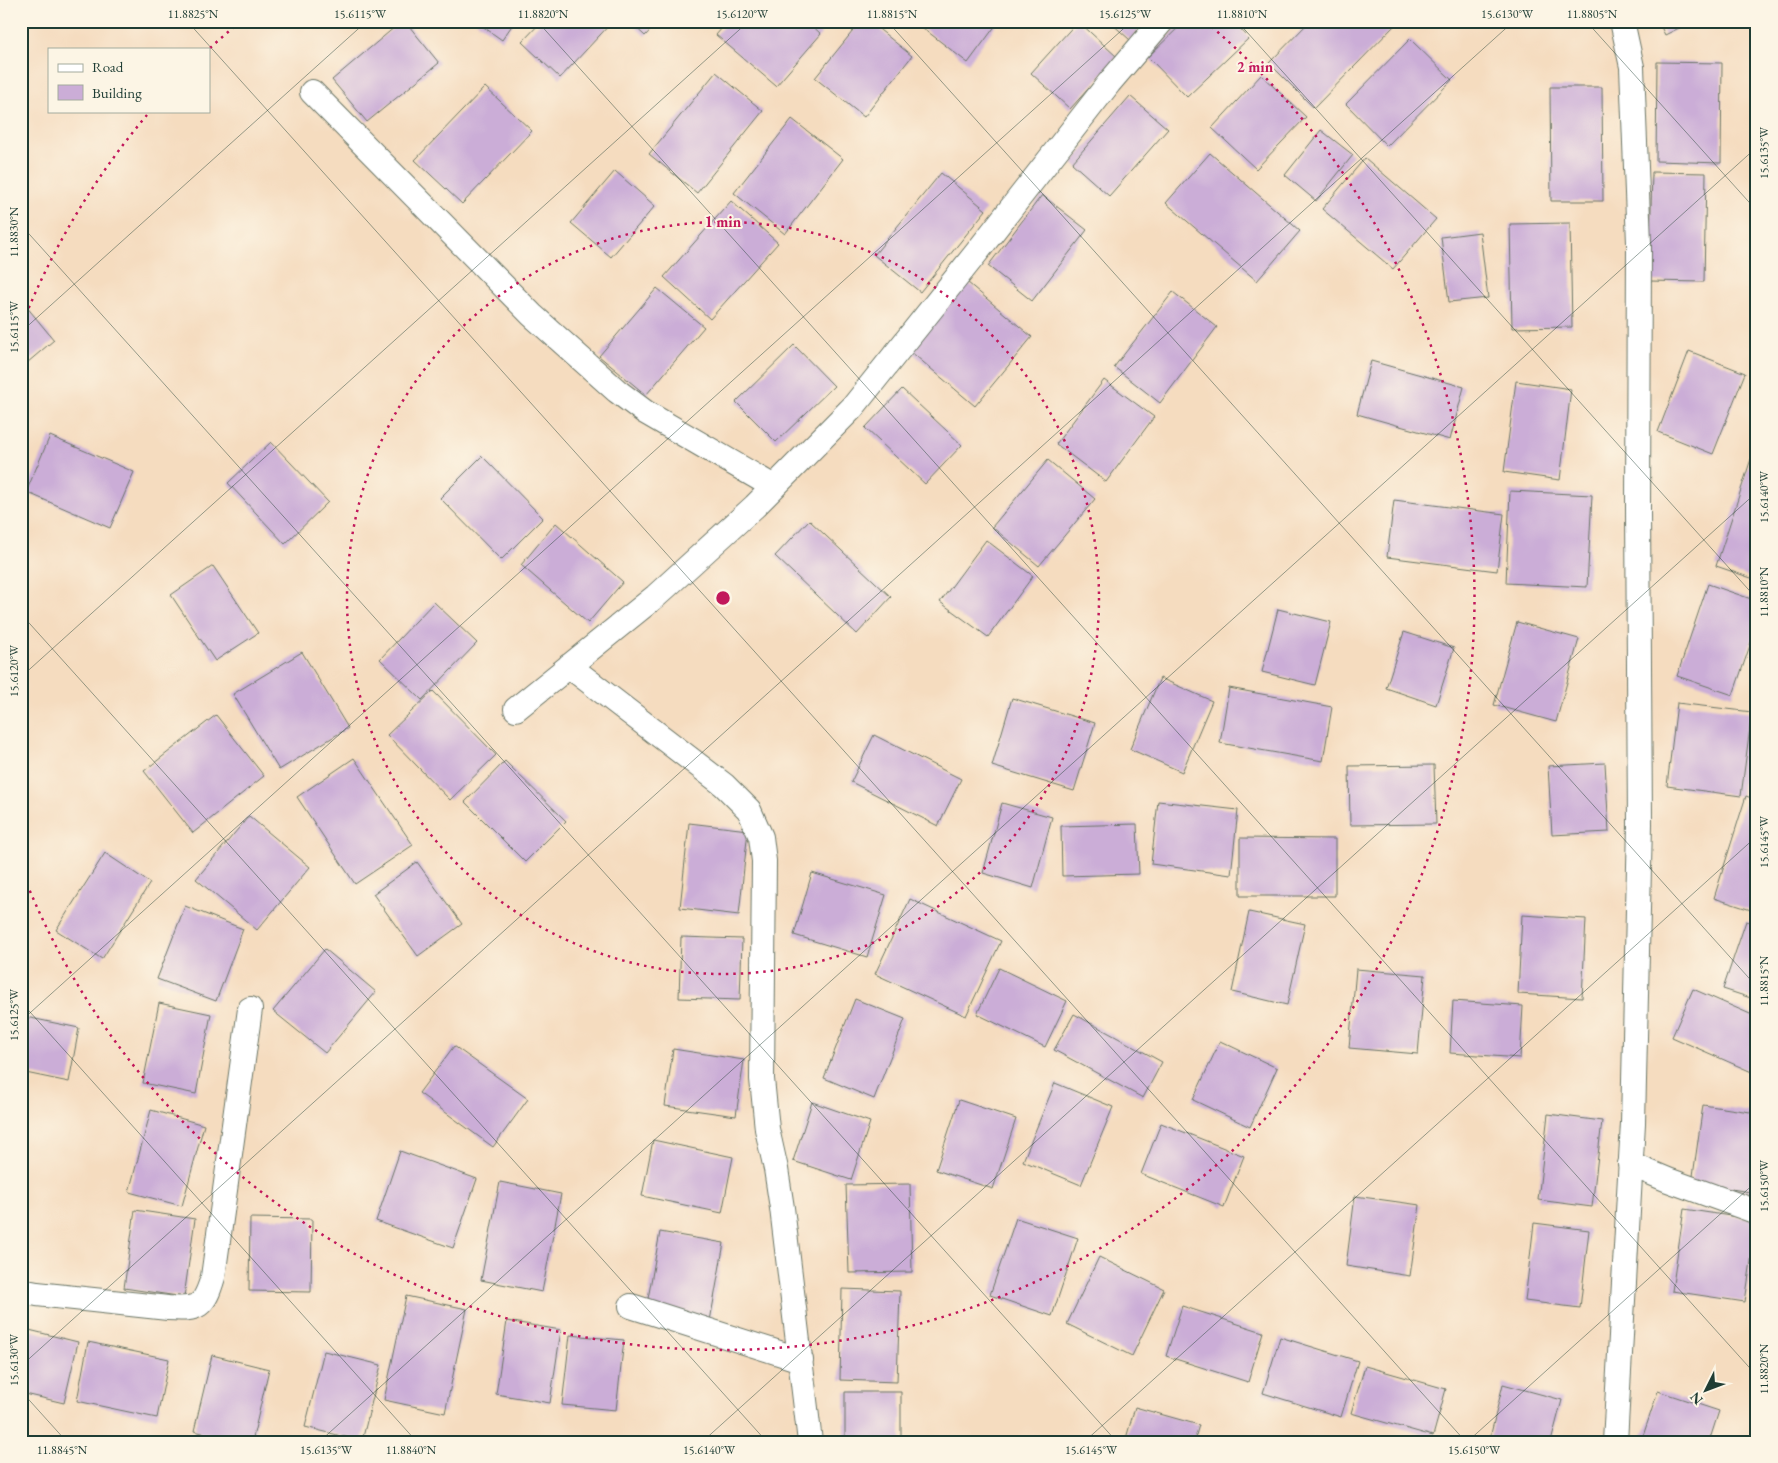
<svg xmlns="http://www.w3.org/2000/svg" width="1778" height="1463" font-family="'EB Garamond',serif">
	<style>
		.building { fill: #cbadd7 }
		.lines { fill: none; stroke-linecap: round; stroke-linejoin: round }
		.minor-casing { stroke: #6a7565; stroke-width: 26 }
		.minor { stroke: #fff; stroke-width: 24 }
		.ticks { fill: none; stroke: #1f3d34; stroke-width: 1; stroke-opacity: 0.45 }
		.ring { fill: none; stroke: #c2185b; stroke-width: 2.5; stroke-dasharray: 2.5 5 }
		.centre { fill: #c2185b; stroke: #fcf5e5; stroke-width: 2.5 }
		.ring-label { font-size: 15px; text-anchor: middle; font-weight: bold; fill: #c2185b; stroke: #fcf5e5; stroke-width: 4; stroke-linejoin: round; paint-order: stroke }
		.neatline { fill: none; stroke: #1f3d34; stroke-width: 2 }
		.ticks-label { font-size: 12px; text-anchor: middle; fill: #1f3d34 }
	</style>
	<rect width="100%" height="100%" fill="#fcf5e5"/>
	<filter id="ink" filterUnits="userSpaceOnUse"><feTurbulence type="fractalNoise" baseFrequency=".02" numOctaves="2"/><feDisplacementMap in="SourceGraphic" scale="10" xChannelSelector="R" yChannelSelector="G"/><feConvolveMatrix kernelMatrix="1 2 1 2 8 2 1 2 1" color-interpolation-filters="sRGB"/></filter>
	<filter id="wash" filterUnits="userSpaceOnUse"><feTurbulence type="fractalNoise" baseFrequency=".0096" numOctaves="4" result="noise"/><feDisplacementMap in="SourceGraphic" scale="20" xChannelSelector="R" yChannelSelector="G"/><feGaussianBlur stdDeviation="1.12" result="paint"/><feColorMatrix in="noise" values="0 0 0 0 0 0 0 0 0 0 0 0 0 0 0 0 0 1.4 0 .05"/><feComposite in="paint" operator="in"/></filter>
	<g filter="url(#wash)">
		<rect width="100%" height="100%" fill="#f5dcbf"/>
		<g id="blocks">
			<!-- building -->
			<path class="building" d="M402,21H405L439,63L367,122L332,80Z
				M475,21H515L502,40Z
				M542,21H613L560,78L522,42Z
				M629,21H659L645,36Z
				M728,21H807L821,34L776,86L716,35Z
				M861,21H869L912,56L864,117L815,78Z
				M914,21H999L968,63Z
				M1078,21L1117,57L1070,109L1031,73Z
				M1109,21H1146L1130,40Z
				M1185,21H1233L1249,38L1187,97L1148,57Z
				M1253,21H1263L1257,27Z
				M1310,21H1391L1395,25L1314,108L1269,63Z
				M1658,21H1693L1665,35Z
				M1410,39L1452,80L1387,146L1346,104Z
				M1657,62L1722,63L1721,163L1656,161Z
				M716,72L763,111L697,193L649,154Z
				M1261,75L1306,117L1256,169L1212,128Z
				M485,87L532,131L462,204L415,160Z
				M1550,87H1602L1603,201H1551Z
				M1130,96L1168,129L1109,196L1072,163Z
				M792,119L843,159L785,234L734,193Z
				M1321,130L1353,155L1316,201L1285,175Z
				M1210,153L1300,231L1257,281L1166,203Z
				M1365,158L1436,219L1393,269L1322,209Z
				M615,171L655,206L611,257L571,223Z
				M1652,172L1706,173L1704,282L1649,281Z
				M941,173L986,210L920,292L874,255Z
				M1042,195L1087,230L1032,301L988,266Z
				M731,201L778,243L710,319L664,277Z
				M1570,223L1572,327L1512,328L1510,224Z
				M1480,232L1488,298L1449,302L1441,237Z
				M967,282L1032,337L975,406L910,351Z
				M657,288L704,327L646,395L599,356Z
				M1173,292L1217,327L1160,403L1114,367Z
				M21,300L54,340L21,368Z
				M794,345L834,386L776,442L736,402Z
				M1689,351L1745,373L1713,454L1658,432Z
				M1371,361L1464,387L1450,440L1357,414Z
				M1104,380L1154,417L1106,482L1056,444Z
				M1516,381L1571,389L1560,480L1504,472Z
				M902,389L962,445L925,484L865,428Z
				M50,436L134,472L110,528L26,492Z
				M271,442L328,502L285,544L228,483Z
				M482,456L543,518L501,560L440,498Z
				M1751,459L1757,460V580L1716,566Z
				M1048,460L1095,499L1039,566L992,527Z
				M1510,491L1592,495L1587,587L1506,583Z
				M1394,500L1504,514L1497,571L1387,557Z
				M809,520L891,597L857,634L775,556Z
				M556,523L623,582L588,623L521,565Z
				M986,540L1033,576L988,637L940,602Z
				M213,566L258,633L215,661L171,595Z
				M1708,584L1757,601V625L1733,695L1677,676Z
				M434,602L477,643L422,700L380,659Z
				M1278,609L1331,622L1315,685L1262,672Z
				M1517,622L1579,639L1556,722L1494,705Z
				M1404,632L1454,648L1436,705L1386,688Z
				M302,652L348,728L279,770L233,694Z
				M1160,678L1212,701L1182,772L1130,749Z
				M1229,688L1332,707L1323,761L1220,743Z
				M433,691L496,755L450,800L387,735Z
				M1012,698L1095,723L1074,791L992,766Z
				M1677,703L1752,712L1741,796L1667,786Z
				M216,715L264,776L193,833L144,771Z
				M874,735L961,779L938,826L851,782Z
				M354,758L413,845L355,884L297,797Z
				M505,761L566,821L525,862L465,802Z
				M1605,763L1609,832L1552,835L1548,766Z
				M1434,765L1436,824L1350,825L1349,766Z
				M1757,781V795L1753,793Z
				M1746,796L1757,800V912L1714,898Z
				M1158,801L1238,810L1231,875L1151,864Z
				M1002,803L1052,817L1033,888L983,873Z
				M249,816L310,867L257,930L196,879Z
				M689,823L748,830L739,915L680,908Z
				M1137,824L1139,874L1062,876L1061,826Z
				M1240,838L1335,839V896H1240Z
				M105,853L150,883L102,959L56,930Z
				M417,862L462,924L418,956L373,894Z
				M812,873L886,895L867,957L794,935Z
				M910,899L1001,941L966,1016L875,974Z
				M185,906L243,929L216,1001L157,979Z
				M1249,912L1305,924L1287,1005L1232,992Z
				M1522,915L1586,919L1582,998L1518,994Z
				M1746,921L1757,924V1000L1723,989Z
				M681,937L742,939L740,1000L679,998Z
				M325,949L376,992L325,1053L273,1011Z
				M999,968L1067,1001L1045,1047L977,1014Z
				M1356,969L1425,975L1418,1054L1349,1048Z
				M1693,989L1757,1017V1067L1754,1073L1672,1037Z
				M855,999L905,1019L874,1099L824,1078Z
				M1453,1001L1523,1006L1520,1058L1450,1053Z
				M159,1003L211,1014L196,1094L143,1083Z
				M1074,1014L1162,1062L1143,1098L1054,1050Z
				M21,1016L79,1028L69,1082L21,1072Z
				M1220,1041L1277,1068L1250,1127L1193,1100Z
				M454,1046L528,1099L493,1147L419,1093Z
				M673,1049L744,1060L736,1116L665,1106Z
				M1055,1083L1113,1107L1081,1185L1023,1161Z
				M959,1100L1016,1119L993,1189L936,1170Z
				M812,1102L870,1122L851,1180L793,1161Z
				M1703,1105L1757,1113V1193L1692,1183Z
				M151,1110L204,1125L182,1206L129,1192Z
				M1548,1114L1602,1121L1592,1207L1538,1200Z
				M1161,1123L1244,1156L1224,1207L1141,1174Z
				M653,1140L733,1157L722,1213L642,1196Z
				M400,1151L477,1179L453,1248L376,1221Z
				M500,1182L561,1194L542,1292L481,1280Z
				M910,1184L912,1272L849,1273L846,1185Z
				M1355,1196L1420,1205L1410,1276L1346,1266Z
				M1684,1209L1757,1220L1745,1302L1672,1291Z
				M135,1210L195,1219L184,1297L124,1288Z
				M250,1218L312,1219L311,1292L249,1291Z
				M1016,1218L1078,1238L1052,1316L990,1295Z
				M1534,1223L1589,1230L1580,1308L1525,1301Z
				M660,1232L724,1243L710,1321L646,1310Z
				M1099,1257L1164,1289L1132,1356L1067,1324Z
				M842,1289L900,1291L897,1382L840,1380Z
				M406,1296L467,1309L445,1413L384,1400Z
				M1182,1306L1263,1332L1248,1382L1166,1356Z
				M507,1321L561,1330L550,1403L496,1394Z
				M21,1328L78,1342L64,1403L21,1393Z
				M570,1335L624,1340L616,1410L562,1405Z
				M1280,1337L1358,1361L1341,1417L1263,1393Z
				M88,1342L169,1359L157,1418L77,1401Z
				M324,1351L381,1365L362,1441L305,1427Z
				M212,1355L269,1369L252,1442H240L194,1431Z
				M1365,1366L1446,1389L1433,1436L1351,1413Z
				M1503,1384L1562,1400L1551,1442H1489Z
				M1658,1391L1719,1411L1709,1442H1641Z
				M845,1392H901V1442H845Z
				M1135,1407L1199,1425L1194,1442H1125Z"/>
		</g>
	</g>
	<g filter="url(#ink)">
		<use href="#blocks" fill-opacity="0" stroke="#6a7565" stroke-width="1"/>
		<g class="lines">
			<!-- minor casing -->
			<g class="minor-casing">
				<path id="minor" d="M312,92L532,315L617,391L645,412L774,487
					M569,666L724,785L749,810L761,837L764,861L762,1079L767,1129L776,1169L782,1208L810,1442
					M516,709L656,596L755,506L853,407L977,252L1109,83L1162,21
					M1630,1164L1668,1180L1757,1212
					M21,1291L37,1294L168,1308C199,1310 204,1307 213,1277L250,1009
					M631,1306L801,1360
					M1615,1442L1633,1123L1640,824L1638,509L1639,243L1632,67L1622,21"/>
			</g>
			<!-- minor -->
			<use href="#minor" class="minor"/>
		</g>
	</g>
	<!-- ticks -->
	<path class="ticks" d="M187,21L1466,1442M537,21L1757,1376M887,21L1757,987M1237,21L1757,599M1586,21L1757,211M21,225L1117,1442M21,332L367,21M21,614L767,1442M21,677L749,21M21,1002L417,1442M21,1021L1132,21M21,1366L1514,21M21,1391L67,1442M319,1442L1757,147M702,1442L1757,492M1084,1442L1757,836M1467,1442L1757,1181"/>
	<!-- distance rings -->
	<g class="ring">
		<circle cx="723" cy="598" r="376"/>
		<path d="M23 322A752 752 0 0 1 147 115M210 48A752 752 0 0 1 240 22M1206 22A752 752 0 1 1 23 874"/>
	</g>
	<circle cx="723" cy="598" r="8" class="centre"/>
	<g class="ring-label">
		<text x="1255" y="72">2 min</text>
		<text x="723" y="227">1 min</text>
	</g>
	<!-- margin -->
	<rect width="1778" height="1463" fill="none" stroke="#fcf5e5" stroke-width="55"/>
	<!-- legend -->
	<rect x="48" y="48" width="162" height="65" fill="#fcf5e5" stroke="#a4ab9e"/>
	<rect x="58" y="64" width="25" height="8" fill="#ffffff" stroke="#a4ab9e"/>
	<text x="92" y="72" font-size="15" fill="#1f3d34">Road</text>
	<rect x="58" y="85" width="25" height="15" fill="#cbadd7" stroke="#a4ab9e"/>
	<text x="92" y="98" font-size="15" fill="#1f3d34">Building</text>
	<!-- north arrow -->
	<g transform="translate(1706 1390) rotate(228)" stroke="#fcf5e5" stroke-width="4" paint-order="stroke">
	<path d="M0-4L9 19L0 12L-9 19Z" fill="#1f3d34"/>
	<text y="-8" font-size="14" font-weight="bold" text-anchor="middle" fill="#1f3d34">N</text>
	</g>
	<rect x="28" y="28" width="1722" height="1408" class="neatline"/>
	<g class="ticks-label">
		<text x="193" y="18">11.8825°N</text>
		<text x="360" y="18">15.6115°W</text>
		<text x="543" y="18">11.8820°N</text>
		<text x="742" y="18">15.6120°W</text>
		<text x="892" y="18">11.8815°N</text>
		<text x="1125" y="18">15.6125°W</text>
		<text x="1242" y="18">11.8810°N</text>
		<text x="1507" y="18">15.6130°W</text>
		<text x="1592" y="18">11.8805°N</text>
		<text transform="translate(1764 153) rotate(-90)" y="4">15.6135°W</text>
		<text transform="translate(14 232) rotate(-90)" y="4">11.8830°N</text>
		<text transform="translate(14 327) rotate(-90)" y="4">15.6115°W</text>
		<text transform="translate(1764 497) rotate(-90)" y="4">15.6140°W</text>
		<text transform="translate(1764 592) rotate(-90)" y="4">11.8810°N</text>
		<text transform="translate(14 671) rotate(-90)" y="4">15.6120°W</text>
		<text transform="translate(1764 842) rotate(-90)" y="4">15.6145°W</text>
		<text transform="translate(1764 981) rotate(-90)" y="4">11.8815°N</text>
		<text transform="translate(14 1015) rotate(-90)" y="4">15.6125°W</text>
		<text transform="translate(1764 1186) rotate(-90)" y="4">15.6150°W</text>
		<text transform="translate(14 1360) rotate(-90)" y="4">15.6130°W</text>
		<text transform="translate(1764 1369) rotate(-90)" y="4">11.8820°N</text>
		<text x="62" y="1454">11.8845°N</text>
		<text x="326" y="1454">15.6135°W</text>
		<text x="411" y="1454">11.8840°N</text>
		<text x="709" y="1454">15.6140°W</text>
		<text x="1091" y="1454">15.6145°W</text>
		<text x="1474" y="1454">15.6150°W</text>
	</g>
</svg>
